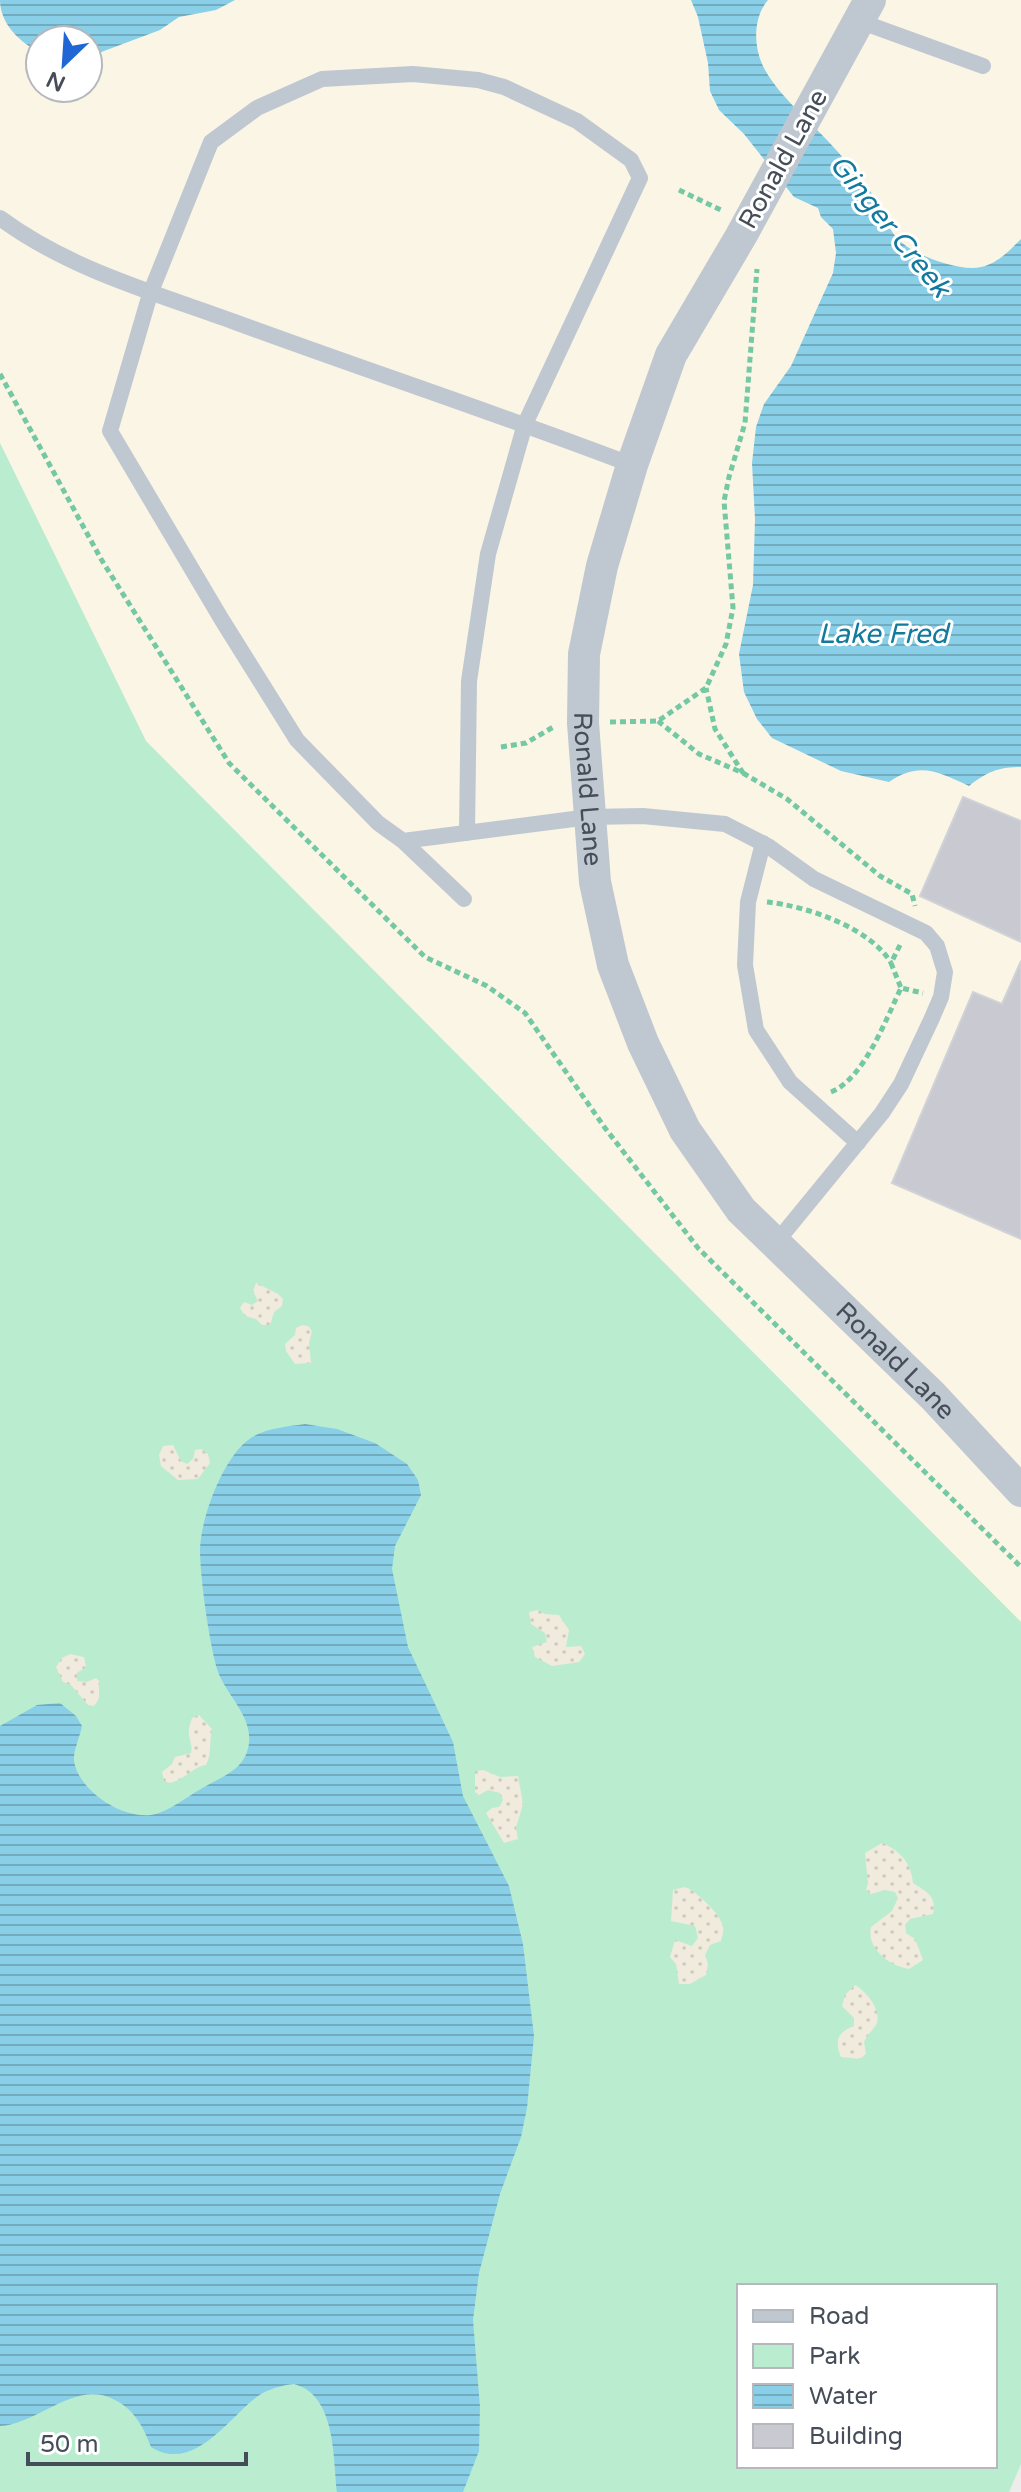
<svg xmlns="http://www.w3.org/2000/svg" width="1021" height="2492" font-family="'Varela Round',sans-serif">
	<style>
		.commercial { fill: #faf5e4; fill-rule: evenodd }
		.green { fill: #baecd0; fill-rule: evenodd }
		.sand { fill: url(#sand-dots) }
		.water { fill: url(#water-rules) }
		.building { fill: #c9cad1; stroke: #d0d2d7; stroke-width: 2 }
		.lines { fill: none; stroke-linecap: round; stroke-linejoin: round }
		.path { stroke: #74c8a3; stroke-width: 5; stroke-dasharray: 6 4; stroke-linecap: butt }
		.lane { stroke: #bfc7d1; stroke-width: 16 }
		.street { stroke: #bfc7d1; stroke-width: 32 }
		.labels { text-anchor: middle; dominant-baseline: central; stroke-width: 6; stroke-linejoin: round; paint-order: stroke }
		.street-label { font-size: 26px; fill: #454e58; stroke: #fff }
		.water-label { font-size: 28px; font-style: italic; fill: #127a9e; stroke: #fff }
	</style>
	<defs>
		<pattern id="sand-dots" width="8" height="8" patternUnits="userSpaceOnUse" patternTransform="scale(2)"><rect width="8" height="8" fill="#f0ebdc"/><path d="M2 2h.1M6 6h.1" fill="none" stroke="#cfcbbf" stroke-width="1.8" stroke-linecap="round"/></pattern>
		<pattern id="water-rules" width="6" height="5" patternUnits="userSpaceOnUse" patternTransform="scale(2)"><rect width="6" height="5" fill="#89cfe7"/><path d="M0 2.5h6" fill="none" stroke="#72aabe"/></pattern>
	</defs>
	<rect width="100%" height="100%" fill="#eeeceb"/>
	<!-- commercial -->
	<path class="commercial" d="M0,0H1021V1622L146,741L0,443ZM40,40H88V88H40Z"/>
	<!-- green -->
	<path class="green" d="M0,443L146,741L1021,1622V2464L1009,2492H0ZM739,2286H995V2466H739Z"/>
	<!-- sand -->
	<path class="sand" d="M256,1283L278,1294L283,1299L282,1306L274,1312L270,1325H262L256,1319L245,1316L240,1308L244,1302L252,1305L258,1301L253,1291Z
		M302,1325L308,1326L312,1331L309,1343L311,1363L295,1364L286,1351L285,1344L295,1335L296,1328Z
		M173,1445L181,1461L187,1464L193,1459L195,1450L201,1449L208,1454L210,1463L198,1479L178,1480L161,1466L159,1455L163,1446Z
		M538,1610L545,1614L559,1615L569,1630L566,1647L581,1646L585,1654L579,1662L552,1666L535,1657L532,1647L547,1642L545,1633L531,1624L529,1612Z
		M70,1654L84,1657L86,1667L77,1673V1681L87,1682L96,1678L99,1681V1699L94,1706L88,1705L71,1685L63,1682L56,1667L62,1658Z
		M199,1715L212,1729C209,1742 212,1754 206,1765C194,1766 186,1779 170,1783L164,1781L162,1772L172,1764L175,1757L191,1753C194,1741 184,1739 192,1718Z
		M483,1770L500,1777L518,1776L523,1804L516,1828L518,1839L504,1843L486,1813L492,1808L499,1807L503,1800L500,1793L488,1790L479,1795L475,1792V1771Z
		M882,1843C901,1851 911,1863 913,1883C927,1892 937,1896 933,1914L910,1919L905,1925L906,1933L915,1939L923,1960L909,1969C889,1966 866,1948 871,1927L892,1911L898,1898L895,1892L885,1890L871,1894L866,1890L868,1883L865,1853Z
		M685,1887C696,1891 721,1914 723,1927C724,1931 722,1936 721,1941L710,1945L705,1955L708,1964L706,1975L690,1984H679L676,1964L670,1957L675,1940L692,1946L698,1938L695,1926L671,1921L673,1890Z
		M855,1985C866,1991 883,2011 876,2025C872,2031 867,2035 864,2042L866,2054L860,2059L841,2057C834,2040 838,2032 854,2026V2018L842,2006L845,1995Z"/>
	<!-- water -->
	<path class="water" d="M0,0H235L216,10L179,17L160,30L88,57V40H40V53C20,42 0,24 0,0Z
		M691,0H768C754,16 753,44 762,64C776,95 815,125 838,152C851,167 866,183 876,200C884,214 888,231 901,242C917,256 960,272 981,267C997,264 1010,250 1021,239V767C998,767 987,772 969,786C938,772 920,761 889,782L841,771L772,738L757,719L744,692L739,654L753,585L755,519L752,463L756,427L764,404L791,366L833,273L836,253L833,229L821,217L818,208L794,197L744,134L719,110L710,91L708,63L698,17Z
		M305,1424L337,1429L375,1443L407,1464L418,1480L421,1495L395,1546L392,1569L408,1647L453,1742L463,1796L509,1886L523,1944L534,2036L527,2108L521,2137L500,2194L479,2273L473,2320L480,2407L479,2451L463,2492H337C333,2457 336,2395 294,2384C283,2385 268,2389 258,2396C229,2417 194,2474 151,2447C143,2426 134,2409 113,2399C75,2380 38,2424 0,2426V1726L37,1705L60,1703L76,1716L82,1726C80,1737 73,1751 74,1761C79,1793 129,1824 159,1813C175,1807 191,1794 206,1786C222,1777 241,1770 247,1752C258,1719 226,1697 217,1669C209,1641 200,1578 200,1549C201,1518 222,1460 248,1440C264,1428 285,1427 305,1424Z"/>
	<!-- building -->
	<path class="building" d="M963,797L1021,821V942L920,896Z
		M1021,961V1239L892,1183L973,992L1002,1004Z"/>
	<g class="lines">
		<!-- path -->
		<path class="path" d="M679,190L723,211
			M0,374L101,559L229,763L425,957L487,986L525,1013L605,1128L698,1248L1021,1567
			M658,721L699,754L743,773L715,729L706,688
			M610,722L658,721L706,688L726,644L733,608L724,501L729,477L745,423L757,269
			M501,747L526,743L555,726
			M743,773L787,799L880,876L912,894L915,906
			M767,902C806,906 871,928 891,963
			M900,945L891,963L901,988
			M831,1092C864,1079 886,1019 901,988L923,993"/>
		<!-- lane -->
		<path class="lane" d="M859,21L983,66
			M0,218C69,269 152,292 232,321C365,370 499,414 632,465
			M467,833L469,681L488,554L525,424L640,178L631,160L577,121L504,87L478,80L413,74L322,79L257,108L211,142L150,294L110,431L222,620L297,740L378,823L403,841L589,817L643,816L725,824L768,846L814,879L926,933L937,946L945,972L941,997L932,1018L901,1084L882,1113L774,1245
			M403,841L464,899
			M763,843L748,902L745,965L756,1030L790,1082L858,1143"/>
		<!-- street -->
		<path class="street" id="s1" d="M870,0L741,236L671,355L632,465L602,566L584,654L583,723L595,882L613,965L643,1043L685,1130L741,1210L933,1396L1021,1491"/>
	</g>
	<g class="labels">
		<!-- street labels -->
		<g class="street-label">
			<text transform="translate(783 159) rotate(-61)">Ronald Lane</text>
			<text stroke="none"><textPath href="#s1" startOffset="854">Ronald Lane</textPath></text>
			<text stroke="none"><textPath href="#s1" startOffset="1526">Ronald Lane</textPath></text>
		</g>
		<!-- water labels -->
		<g class="water-label">
			<text transform="translate(890 226) rotate(51)">Ginger Creek</text>
			<text x="883" y="634">Lake Fred</text>
		</g>
	</g>
	<!-- legend -->
	<rect x="737" y="2284" width="260" height="184" fill="#ffffff" stroke="#b5b8bc" stroke-width="2"/>
	<rect x="753" y="2310" width="40" height="12" fill="#bfc7d1" stroke="#b5b8bc" stroke-width="2"/>
	<text x="809" y="2324" font-size="24" fill="#454e58">Road</text>
	<rect x="753" y="2344" width="40" height="24" fill="#baecd0" stroke="#b5b8bc" stroke-width="2"/>
	<text x="809" y="2364" font-size="24" fill="#454e58">Park</text>
	<rect x="753" y="2384" width="40" height="24" fill="url(#water-rules)" stroke="#b5b8bc" stroke-width="2"/>
	<text x="809" y="2404" font-size="24" fill="#454e58">Water</text>
	<rect x="753" y="2424" width="40" height="24" fill="#c9cad1" stroke="#b5b8bc" stroke-width="2"/>
	<text x="809" y="2444" font-size="24" fill="#454e58">Building</text>
	<!-- north arrow -->
	<g transform="translate(64 64) rotate(205)"><circle r="38" fill="#ffffff" stroke="#b5b8bc" stroke-width="2"/>
	<path d="M0-6L14 30L0 20L-14 30Z" fill="#2066d4"/>
	<text y="-12" font-size="22" font-weight="bold" text-anchor="middle" fill="#454e58">N</text>
	</g>
	<!-- scale -->
	<path d="M28 2452v12h218v-12" fill="none" stroke="#454e58" stroke-width="4"/>
	<text x="40" y="2452" font-size="24" fill="#454e58" stroke="#ffffff" stroke-width="6" paint-order="stroke">50 m</text>
</svg>
